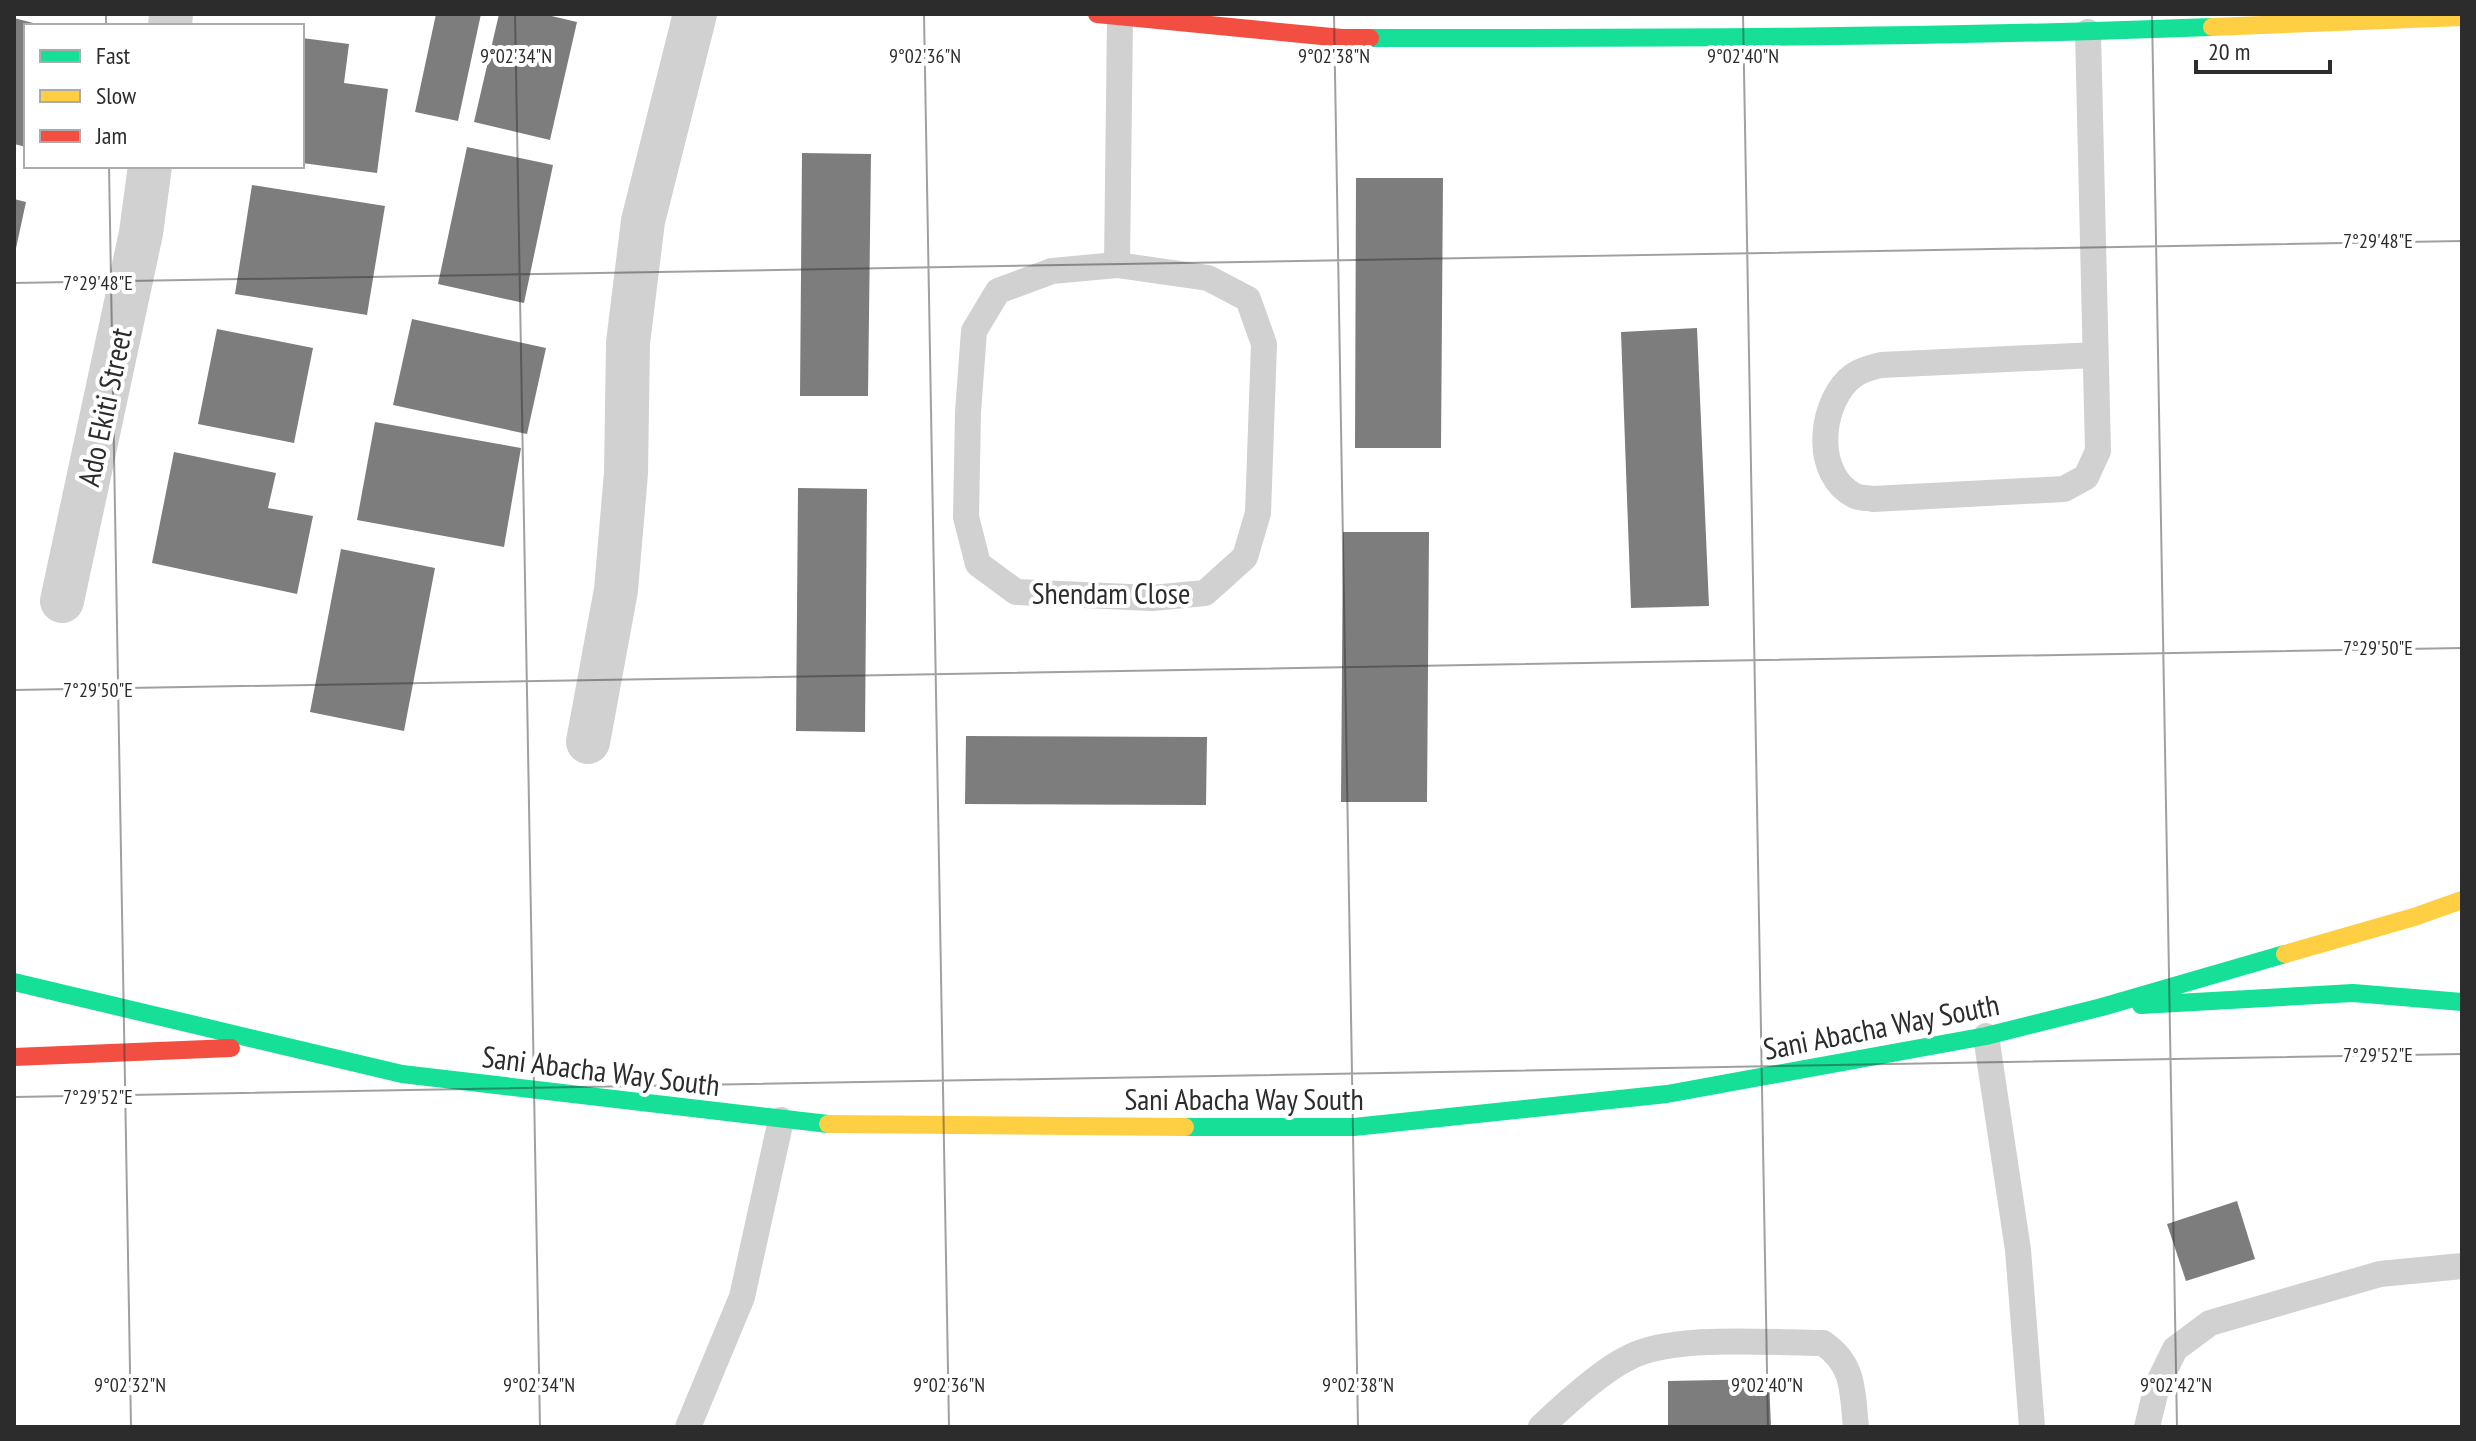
<svg xmlns="http://www.w3.org/2000/svg" width="2476" height="1441" font-family="'PT Sans Narrow',sans-serif">
	<style>
		.building { fill: #7d7d7d }
		.lines { fill: none; stroke-linecap: round; stroke-linejoin: round }
		.lane { stroke: #d1d1d1; stroke-width: 26 }
		.street { stroke: #d1d1d1; stroke-width: 44 }
		.fast { stroke: #16e098; stroke-width: 18 }
		.slow { stroke: #ffcf43; stroke-width: 18 }
		.jam { stroke: #f24e42; stroke-width: 18 }
		.ticks { fill: none; stroke: #2c2c2c; stroke-width: 2; stroke-opacity: 0.45 }
		.labels { text-anchor: middle; dominant-baseline: central; stroke-width: 8; stroke-linejoin: round; paint-order: stroke }
		.street-label { font-size: 30px; fill: #2c2c2c; stroke: #fff }
		.ticks-label { font-size: 20px; text-anchor: middle; fill: #2c2c2c; stroke: #fff; stroke-width: 8; stroke-linejoin: round; paint-order: stroke }
	</style>
	<rect width="100%" height="100%" fill="#fff"/>
	<!-- building -->
	<path class="building" d="M436,14H481L458,121L415,112Z
		M499,14H543L577,22L550,140L474,122Z
		M14,18L41,25L26,26V147L14,144Z
		M302,38L349,44L344,83L388,89L377,173L302,163Z
		M467,147L553,165L524,303L438,284Z
		M802,153L871,154L868,396H800Z
		M1356,178H1443L1441,448H1355Z
		M252,185L385,206L367,315L235,294Z
		M14,199L26,202L15,253H14Z
		M412,319L546,348L527,434L393,405Z
		M1697,328L1709,606L1631,608L1621,332Z
		M217,329L313,348L294,443L198,424Z
		M375,422L521,448L504,547L357,520Z
		M174,452L276,473L268,508L313,516L297,594L152,563Z
		M798,488L867,489L865,732L796,731Z
		M1343,532H1429L1427,802H1341Z
		M341,549L435,568L404,731L310,712Z
		M966,736L1207,737L1206,805L965,804Z
		M2237,1201L2255,1259L2186,1281L2167,1224Z
		M1769,1379L1771,1427H1668V1381Z"/>
	<g class="lines">
		<!-- lane -->
		<path class="lane" d="M2088,32L2098,451L2086,477L2064,489L1873,499C1868,498 1860,498 1855,496C1814,475 1819,409 1848,380C1857,371 1869,368 1881,365L2095,355
			M1117,265L1208,278L1248,299L1264,344L1258,513L1245,557L1205,593L1152,598L1016,592L978,564L966,517L968,412L974,331L998,291L1052,271Z
			M1117,265L1120,18
			M1986,1036L2018,1250L2032,1427
			M688,1427L742,1297L781,1120
			M1541,1427C1563,1406 1601,1371 1628,1358C1672,1334 1771,1343 1823,1343C1855,1365 1852,1391 1856,1427
			M2147,1427L2157,1386L2175,1349L2210,1323L2380,1274L2462,1266"/>
		<!-- street -->
		<path class="street" d="M170,26L171,14
			M62,601L141,233L150,166
			M588,742L616,590L626,473L628,343L643,221L695,14"/>
		<!-- fast -->
		<path class="fast" d="M1370,38C1651,38 1932,38 2212,27
			M14,982L402,1074L828,1124
			M2141,1005L2353,993L2462,1002
			M1185,1127H1354L1667,1094L1986,1036L2102,1007L2285,954"/>
		<!-- slow -->
		<path class="slow" d="M2212,27L2462,17
			M2285,954L2414,917L2462,900
			M828,1124L1185,1127"/>
		<!-- jam -->
		<path class="jam" d="M1097,14L1342,38H1370
			M14,1057L231,1048"/>
	</g>
	<!-- ticks -->
	<path class="ticks" d="M106,14V26M515,14L540,1427M924,14L949,1427M1334,14L1358,1427M1743,14L1768,1427M2152,14L2177,1427M109,166L131,1427M14,283L2462,241M14,690L2462,648M14,1097L2462,1054"/>
	<g class="labels">
		<!-- street labels -->
		<g class="street-label">
			<text transform="translate(104 407) rotate(-78)">Ado Ekiti Street</text>
			<text x="1111" y="592">Shendam Close</text>
			<text transform="translate(1881 1026) rotate(-11)">Sani Abacha Way South</text>
			<text transform="translate(601 1070) rotate(7)">Sani Abacha Way South</text>
			<text x="1244" y="1098">Sani Abacha Way South</text>
		</g>
	</g>
	<g class="ticks-label">
		<text x="516" y="63">9°02'34"N</text>
		<text x="925" y="63">9°02'36"N</text>
		<text x="1334" y="63">9°02'38"N</text>
		<text x="1743" y="63">9°02'40"N</text>
		<text x="2378" y="248">7°29'48"E</text>
		<text x="98" y="290">7°29'48"E</text>
		<text x="2378" y="655">7°29'50"E</text>
		<text x="98" y="697">7°29'50"E</text>
		<text x="2378" y="1062">7°29'52"E</text>
		<text x="98" y="1104">7°29'52"E</text>
		<text x="130" y="1392">9°02'32"N</text>
		<text x="539" y="1392">9°02'34"N</text>
		<text x="949" y="1392">9°02'36"N</text>
		<text x="1358" y="1392">9°02'38"N</text>
		<text x="1767" y="1392">9°02'40"N</text>
		<text x="2176" y="1392">9°02'42"N</text>
	</g>
	<!-- border -->
	<rect width="2476" height="1441" fill="none" stroke="#2c2c2c" stroke-width="32"/>
	<!-- legend -->
	<rect x="24" y="24" width="280" height="144" fill="#ffffff" stroke="#ababab" stroke-width="2"/>
	<rect x="40" y="50" width="40" height="12" fill="#16e098" stroke="#ababab" stroke-width="2"/>
	<text x="96" y="64" font-size="24" fill="#2c2c2c">Fast</text>
	<rect x="40" y="90" width="40" height="12" fill="#ffcf43" stroke="#ababab" stroke-width="2"/>
	<text x="96" y="104" font-size="24" fill="#2c2c2c">Slow</text>
	<rect x="40" y="130" width="40" height="12" fill="#f24e42" stroke="#ababab" stroke-width="2"/>
	<text x="96" y="144" font-size="24" fill="#2c2c2c">Jam</text>
	<!-- scale -->
	<path d="M2196 60v12h134v-12" fill="none" stroke="#2c2c2c" stroke-width="4"/>
	<text x="2208" y="60" font-size="24" fill="#2c2c2c" stroke="#ffffff" stroke-width="6" paint-order="stroke">20 m</text>
</svg>
